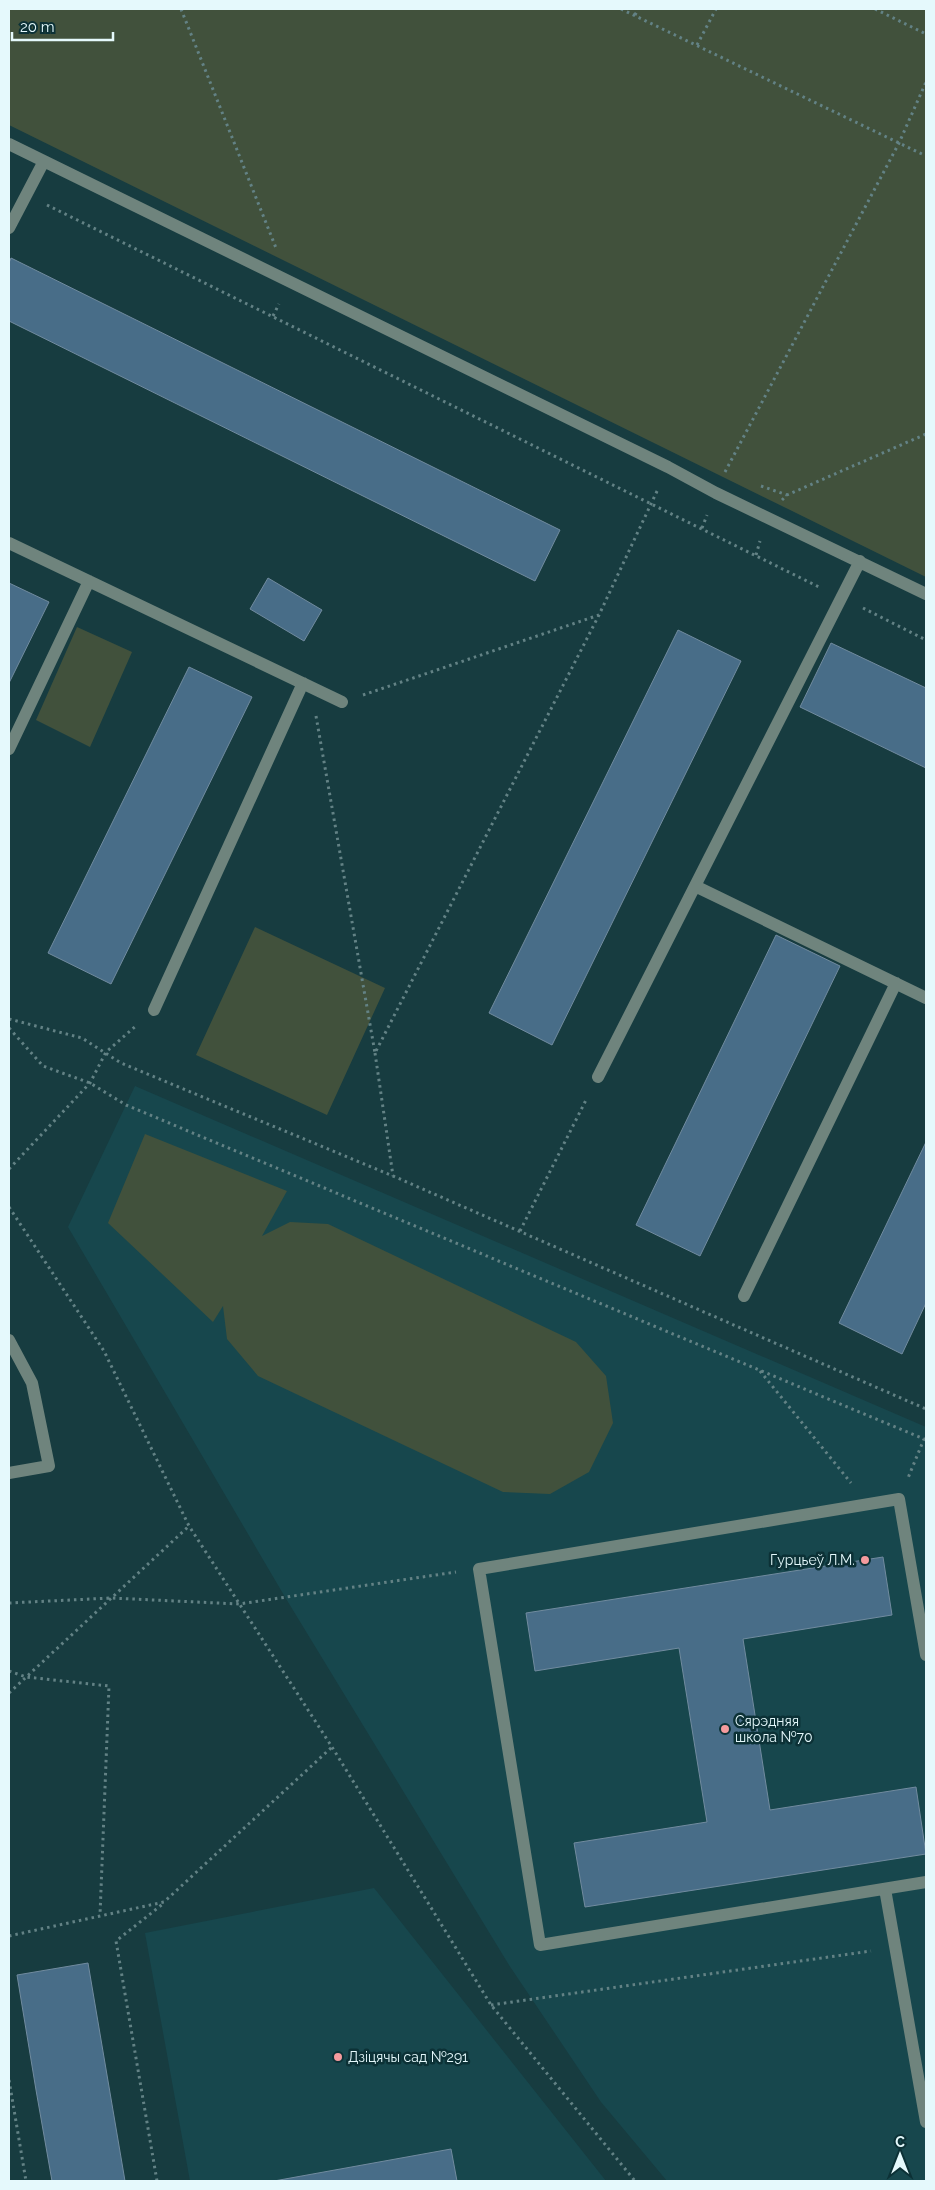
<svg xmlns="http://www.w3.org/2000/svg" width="935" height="2190" font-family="Raleway,sans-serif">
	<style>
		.built { fill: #17474d }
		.green { fill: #41513c }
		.building { fill: #486d88; stroke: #718b9f }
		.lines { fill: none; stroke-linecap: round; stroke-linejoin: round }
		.path { stroke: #638285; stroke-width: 3; stroke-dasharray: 2.5 4; stroke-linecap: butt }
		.minor { stroke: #6f847d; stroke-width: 12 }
		.poi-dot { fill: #f59b9e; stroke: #0c3136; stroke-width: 2 }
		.labels { text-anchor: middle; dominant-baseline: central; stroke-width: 5; stroke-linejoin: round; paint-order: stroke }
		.poi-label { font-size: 14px; fill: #e5f9fc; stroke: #0c3136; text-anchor: start }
	</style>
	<rect width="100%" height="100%" fill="#173c40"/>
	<!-- built -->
	<path class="built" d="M135,1086L926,1427V2181H667L601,2102L509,1965L285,1597L68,1227Z
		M374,1888L606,2181H190L145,1933Z"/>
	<!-- green -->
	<path class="green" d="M9,9H926V577L9,125Z
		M77,627L132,652L90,747L36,720Z
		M255,927L385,988L327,1115L196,1055Z
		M145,1134L287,1191L262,1236L290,1222L328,1224L576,1342L606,1376L613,1423L589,1472L550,1494L503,1492L258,1376L227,1339L223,1306L213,1322L108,1223Z"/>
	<!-- building -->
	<path class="building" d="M11,258L560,530L535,581L9,321V263Z
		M268,578L322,610L304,641L250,609Z
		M9,583L49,602L9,683Z
		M678,630L741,661L552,1045L489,1013Z
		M831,643L926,688V768L800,707Z
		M189,667L252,697L111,984L48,953Z
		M776,935L840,966L700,1256L636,1225Z
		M926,1142V1303L902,1354L839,1323Z
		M883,1557L892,1615L743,1639L770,1810L916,1787L926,1854L585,1907L574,1843L707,1822L679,1648L535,1671L526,1613Z
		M88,1963L125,2181H52L36,2090L17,1975Z
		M451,2149L457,2181H274Z"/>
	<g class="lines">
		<!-- path -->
		<path class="path" d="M181,9L276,248
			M621,9L926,156
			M875,9L926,34
			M635,15L638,9
			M697,45L716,9
			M47,205L819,587
			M273,316L279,304
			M725,472L899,143L926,82
			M761,486L787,495
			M782,500L787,495L926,434
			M702,528L707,515
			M756,555L760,541
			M863,608L926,640
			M363,695L599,615
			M316,716L375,1053L599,615L658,489
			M9,1019L82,1038L121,1063L393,1176L926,1409
			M9,1028L43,1066L90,1083L126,1105L924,1439L908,1478
			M375,1053L393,1176
			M9,1169L90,1083L106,1052L137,1025
			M9,1207L104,1351L189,1526L332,1747L491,2005L635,2181
			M520,1231L587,1098
			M760,1371L851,1483
			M9,1603L111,1598L239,1604L456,1572
			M9,1671L26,1677L109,1686L100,1915
			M9,1693L189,1526
			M9,1936L164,1902L332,1747
			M491,2005L871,1951
			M9,2080L26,2181
			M157,2181L116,1941L164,1903"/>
		<!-- minor -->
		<path class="minor" d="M9,144L668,467L716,493L926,594
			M9,228L44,161
			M9,543L342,702
			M9,749L89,581
			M695,886L926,998
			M154,1010L303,683
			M598,1077L860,561
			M744,1296L896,983
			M9,1340L32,1383L49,1466L9,1473
			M926,1655L899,1499L479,1569L540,1945L926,1882
			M885,1889L926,2122"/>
	</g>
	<!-- markers -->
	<g class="poi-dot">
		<circle cx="865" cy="1560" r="5"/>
		<circle cx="725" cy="1729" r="5"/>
		<circle cx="338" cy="2057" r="5"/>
	</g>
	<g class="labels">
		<!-- poi labels -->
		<g class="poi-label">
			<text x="855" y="1560" text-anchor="end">Гурцьеў Л.М.</text>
			<text x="735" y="1721">Сярэдняя<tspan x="735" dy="16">школа №70</tspan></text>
			<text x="348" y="2057">Дзіцячы сад №291</text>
		</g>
	</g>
	<!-- border -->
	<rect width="935" height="2190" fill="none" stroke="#e5f9fc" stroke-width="20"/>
	<!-- north arrow -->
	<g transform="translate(900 2155)" stroke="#0c3136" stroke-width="4" paint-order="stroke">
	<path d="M0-4L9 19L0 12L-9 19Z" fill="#e5f9fc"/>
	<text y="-8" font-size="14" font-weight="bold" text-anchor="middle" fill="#e5f9fc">С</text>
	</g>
	<!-- scale -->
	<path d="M12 32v8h101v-8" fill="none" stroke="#e5f9fc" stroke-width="2.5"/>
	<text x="20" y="32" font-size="15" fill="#e5f9fc" stroke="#0c3136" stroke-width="4" paint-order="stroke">20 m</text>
</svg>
